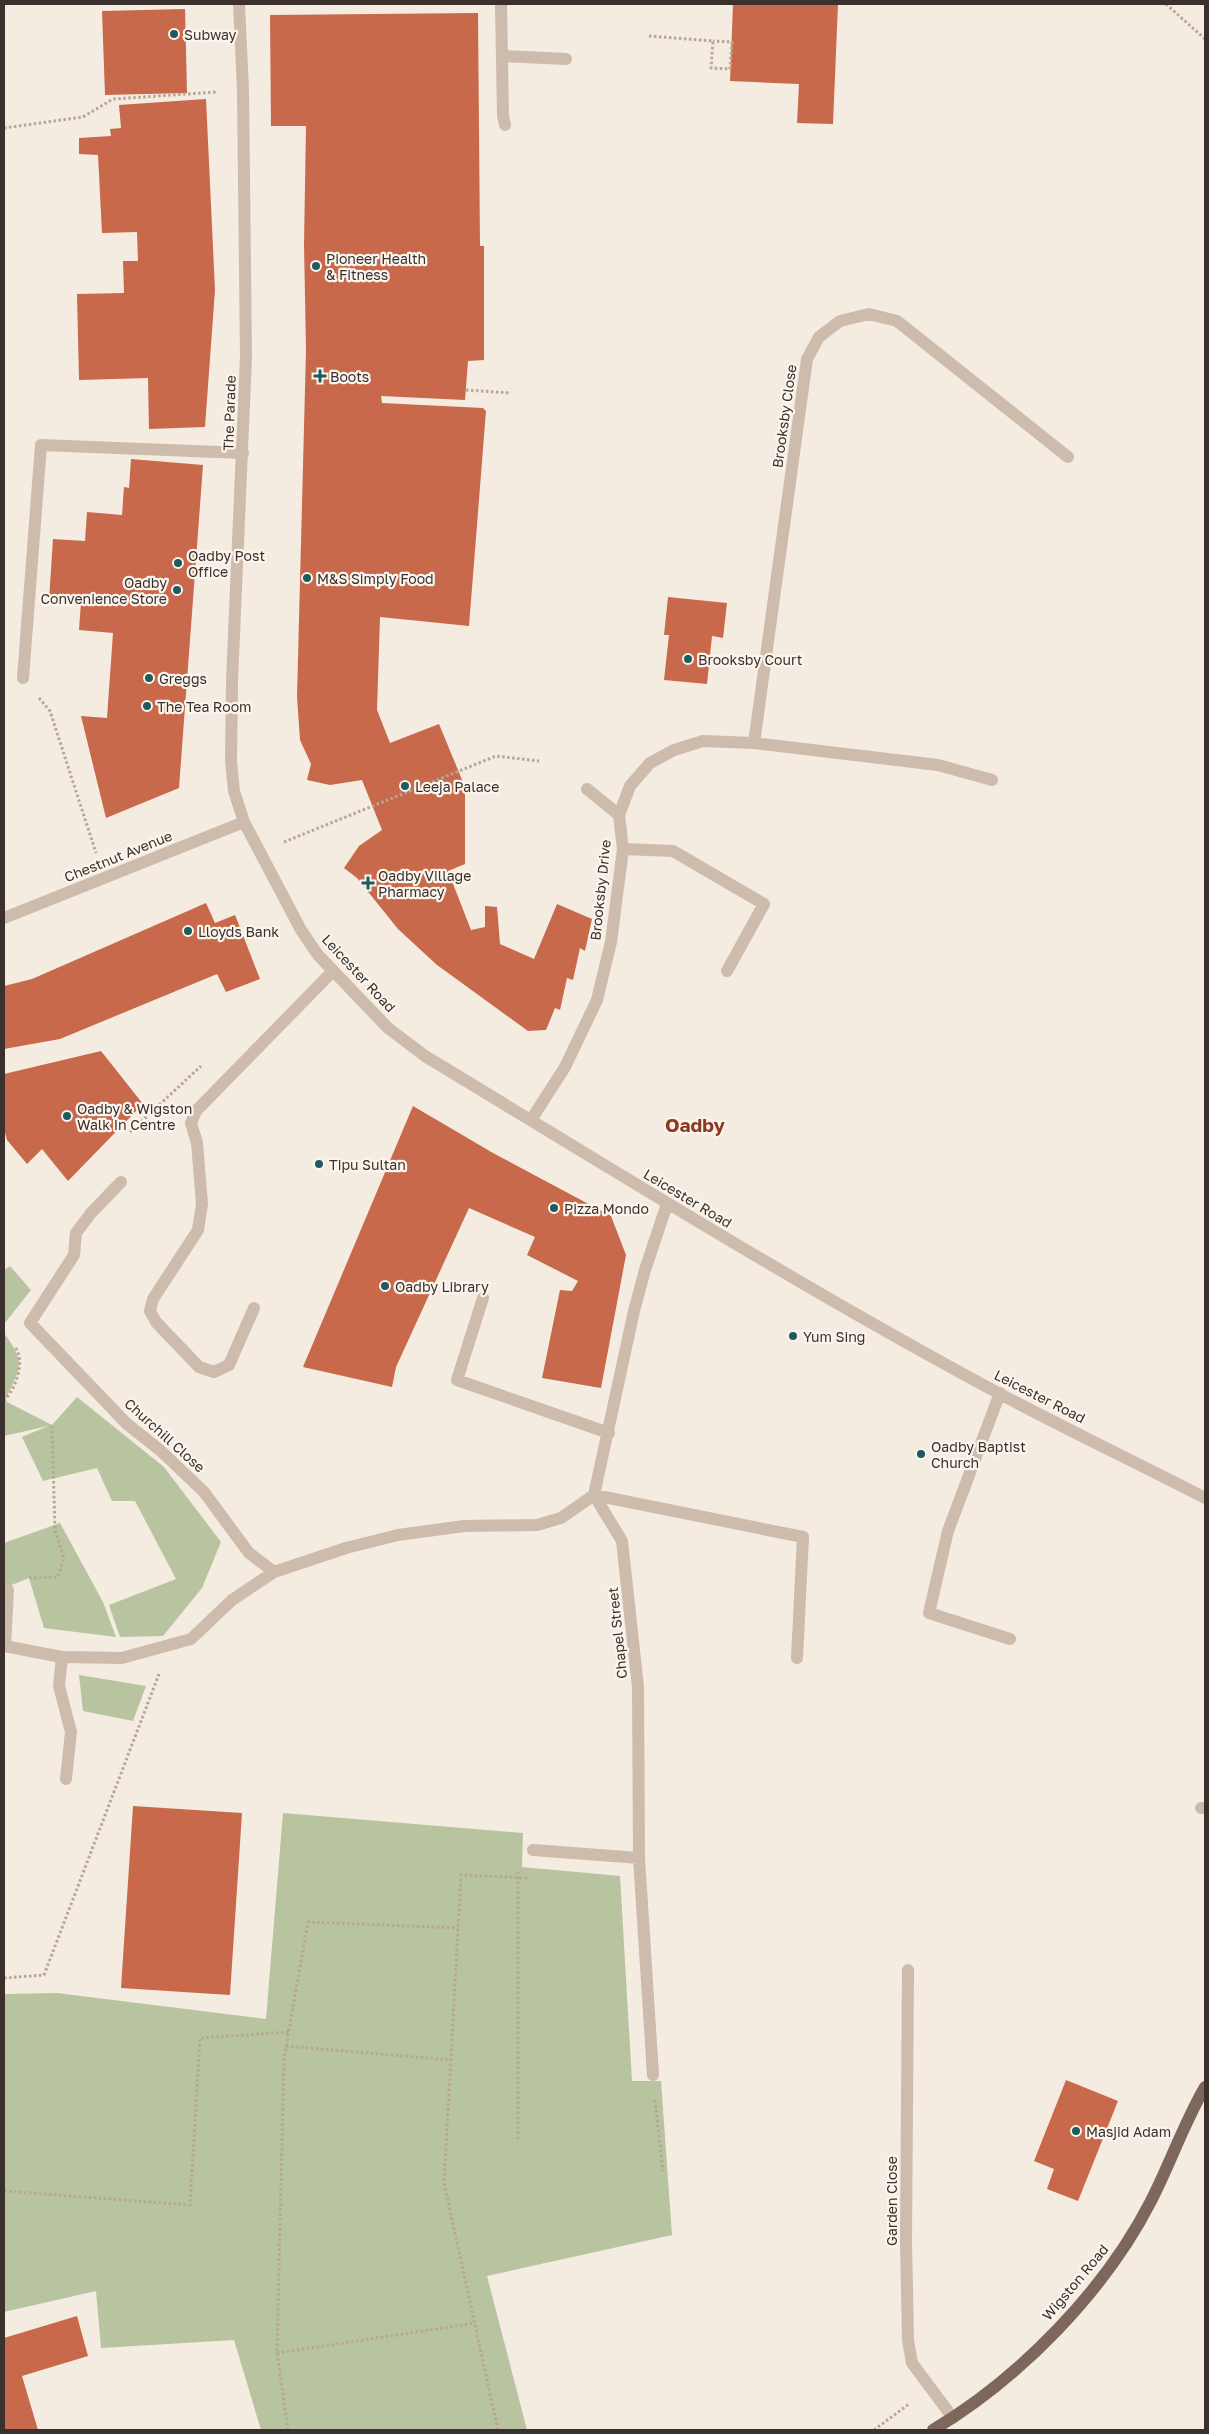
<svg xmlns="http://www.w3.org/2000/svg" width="1209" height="2434" font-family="'Golos Text',sans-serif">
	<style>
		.green { fill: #b8c4a0 }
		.building { fill: #c8694b }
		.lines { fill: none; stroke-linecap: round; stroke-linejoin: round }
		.path { stroke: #b9a596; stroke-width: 3; stroke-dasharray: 2.5 2.5; stroke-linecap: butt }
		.minor { stroke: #cdbbac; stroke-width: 12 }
		.major { stroke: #7d675c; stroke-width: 12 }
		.poi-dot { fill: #1f5a5e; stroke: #fbf5ee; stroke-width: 2 }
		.labels { text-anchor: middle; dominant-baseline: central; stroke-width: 4.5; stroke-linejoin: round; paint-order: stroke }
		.poi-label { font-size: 14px; fill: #3b302b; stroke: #fbf5ee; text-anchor: start }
		.street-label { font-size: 14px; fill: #3b302b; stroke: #fbf5ee }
		.district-label { font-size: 19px; font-weight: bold; fill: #8c3b22; stroke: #fbf5ee }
	</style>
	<rect width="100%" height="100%" fill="#f4ebe1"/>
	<!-- green -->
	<path class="green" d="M10,1266L31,1290L4,1324V1270Z
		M4,1333C28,1366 19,1368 5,1401L52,1425L77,1397L164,1467L221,1542L202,1588L163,1636L120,1637L109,1605L176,1579L135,1501H112L97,1468L43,1481L22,1437L48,1426L4,1436Z
		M60,1523L103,1602L116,1637L44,1628L29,1578L4,1588V1543Z
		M79,1675L146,1686L133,1721L83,1711Z
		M283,1813L523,1833L522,1867L620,1876L632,2081H661L672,2235L487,2276L527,2430H261L234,2340L101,2348L96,2291L4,2312V1994L57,1993L266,2019Z"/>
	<!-- building -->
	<path class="building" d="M733,4H838L833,124L797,123L799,84L730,81Z
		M185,9L187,93L105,95L102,11Z
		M478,13L480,246H484V360L468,361L465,400L381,396L382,403L483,408L486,411L469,626L380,617L377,710L390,743L439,724L465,787V864L448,871L471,930L485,927V906L497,907L500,944L534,959L557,904L592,919L585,951L580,948L573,980L567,978L560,1010L555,1008L546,1030L528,1031L437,965L398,929L357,878L344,868L359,846L382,830L362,780L330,785L307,780L311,764L300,740L297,697L306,350L304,244L306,126H271L270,15Z
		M206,99L215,290L205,427L149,429L148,378L79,380L77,294L124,293L123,261H138L137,232L102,233L98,155L79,154V138L111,136L110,129L121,128L119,105Z
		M131,459L203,465L179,788L106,818L81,716L107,718L113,633L79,630L81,602L49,600L53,539L85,541L87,512L122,515L124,487L129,488Z
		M668,597L727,603L723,638L712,636L707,684L664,680L669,635H664Z
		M206,903L215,923L235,915L260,979L226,992L217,974L60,1039L4,1049V986L32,979Z
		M101,1051L143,1104L68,1181L42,1149L27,1164L7,1140L4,1129V1074Z
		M413,1106L493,1153L611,1216L626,1255L601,1388L542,1378L560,1290L572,1291L578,1281L527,1255L535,1237L469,1208L396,1367L392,1387L303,1367Z
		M133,1806L242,1813L230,1995L121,1988Z
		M1066,2080L1118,2101L1078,2201L1047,2189L1054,2169L1034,2161Z
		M77,2316L88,2356L22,2376L38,2430H4V2338Z"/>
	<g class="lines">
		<!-- path -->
		<path class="path" d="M1166,4L1205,39
			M649,36L713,41L711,68L730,69L732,42L713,41
			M4,128L83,117L113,99L217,92
			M466,390L511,393
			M39,698L50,711L96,853
			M284,842L496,756L539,761
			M130,1132L201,1066
			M4,1401C15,1389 26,1363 15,1347
			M29,1578L58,1577L64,1558L55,1531L52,1425
			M4,1978L44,1975L159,1674
			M286,2046L451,2060
			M655,2100L663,2171
			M518,2139V1869
			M4,2191L190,2205L200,2038L289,2032
			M277,2353L475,2323
			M288,2430L277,2353L284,2058L308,1922L458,1928
			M498,2430L444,2183L461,1875L529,1878
			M874,2430L909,2404"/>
		<!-- minor -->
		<path class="minor" d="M239,4L243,91L246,357L232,681L231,761L234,791L244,822L301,930L318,955L388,1028L425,1056C615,1171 804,1289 1000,1394C1068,1430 1137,1463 1205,1498
			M501,4L503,116L505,125
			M503,56L566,59
			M23,678L41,445L243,453
			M754,743L807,359L819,337L840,321L869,314L897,321L1068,457
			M587,789L619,815
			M623,849L673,851L764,904L727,971
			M4,918L244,822
			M531,1120L565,1067L597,1000L611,942L623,849L619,815L630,786L650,763L674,750L703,741L754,743L938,765L992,780
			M121,1182L91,1213L76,1233L74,1255L30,1323L127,1424L161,1451L204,1492L249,1553L274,1572L346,1548L398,1535L464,1526L537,1525L561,1518L594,1495L803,1537L797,1658
			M483,1298L457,1380L609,1433
			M254,1308L229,1365L214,1372L199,1367L156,1322L150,1311L153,1299L198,1230L202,1204L197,1143L191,1123L196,1111L333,971
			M1000,1393L948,1531L929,1613L1010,1639
			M4,1646L62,1657L122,1658L191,1639L232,1600L274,1572
			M5,1646L8,1590
			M62,1657L59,1686L71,1732L66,1779
			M1201,1808H1205
			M533,1850L639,1858
			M908,1970L906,2240L908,2340L912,2363L953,2418
			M653,2075L639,1858L638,1687L622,1541L594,1495L634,1311L645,1270L667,1204"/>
		<!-- major -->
		<path class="major" d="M933,2430C1020,2378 1105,2291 1151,2201C1170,2164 1184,2123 1205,2087"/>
	</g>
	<!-- markers -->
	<g class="poi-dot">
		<circle cx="174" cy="34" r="5"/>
		<circle cx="316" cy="266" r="5"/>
		<path d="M317.5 368.5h5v5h5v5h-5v5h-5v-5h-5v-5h5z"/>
		<circle cx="178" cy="563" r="5"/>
		<circle cx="307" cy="578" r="5"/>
		<circle cx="177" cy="590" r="5"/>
		<circle cx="688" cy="659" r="5"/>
		<circle cx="149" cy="678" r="5"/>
		<circle cx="147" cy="706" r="5"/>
		<circle cx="405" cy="786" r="5"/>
		<path d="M365.5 875.5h5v5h5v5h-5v5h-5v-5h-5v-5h5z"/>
		<circle cx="188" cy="931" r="5"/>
		<circle cx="67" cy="1116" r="5"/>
		<circle cx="319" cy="1164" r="5"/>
		<circle cx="554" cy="1208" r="5"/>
		<circle cx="385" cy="1286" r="5"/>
		<circle cx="793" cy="1336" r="5"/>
		<circle cx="921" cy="1454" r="5"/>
		<circle cx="1076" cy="2131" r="5"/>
	</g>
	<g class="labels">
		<!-- poi labels -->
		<g class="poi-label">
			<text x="184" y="34">Subway</text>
			<text x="326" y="258">Pioneer Health<tspan x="326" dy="16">&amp; Fitness</tspan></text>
			<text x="330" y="376">Boots</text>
			<text x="188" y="555">Oadby Post<tspan x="188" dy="16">Office</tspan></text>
			<text x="317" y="578">M&amp;S Simply Food</text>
			<text x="167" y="582" text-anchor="end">Oadby<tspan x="167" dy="16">Convenience Store</tspan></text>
			<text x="698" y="659">Brooksby Court</text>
			<text x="159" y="678">Greggs</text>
			<text x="157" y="706">The Tea Room</text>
			<text x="415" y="786">Leeja Palace</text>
			<text x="378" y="875">Oadby Village<tspan x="378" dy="16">Pharmacy</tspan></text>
			<text x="198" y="931">Lloyds Bank</text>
			<text x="77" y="1108">Oadby &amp; Wigston<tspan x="77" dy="16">Walk In Centre</tspan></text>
			<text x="329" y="1164">Tipu Sultan</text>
			<text x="564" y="1208">Pizza Mondo</text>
			<text x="395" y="1286">Oadby Library</text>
			<text x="803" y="1336">Yum Sing</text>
			<text x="931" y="1446">Oadby Baptist<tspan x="931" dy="16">Church</tspan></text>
			<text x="1086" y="2131">Masjid Adam</text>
		</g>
		<!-- street labels -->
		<g class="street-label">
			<text transform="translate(229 413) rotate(-88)">The Parade</text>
			<text transform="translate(784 416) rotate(-82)">Brooksby Close</text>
			<text transform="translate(118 856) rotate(-22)">Chestnut Avenue</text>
			<text transform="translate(600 890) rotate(-84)">Brooksby Drive</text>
			<text transform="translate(359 973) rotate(47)">Leicester Road</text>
			<text transform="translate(688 1198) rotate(31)">Leicester Road</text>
			<text transform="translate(1040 1396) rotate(27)">Leicester Road</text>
			<text transform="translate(165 1435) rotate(42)">Churchill Close</text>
			<text transform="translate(617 1633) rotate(-96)">Chapel Street</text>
			<text transform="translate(891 2201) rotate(-90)">Garden Close</text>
			<text transform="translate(1075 2282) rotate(-50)">Wigston Road</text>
		</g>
		<!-- district labels -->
		<g class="district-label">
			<text x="695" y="1124">Oadby</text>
		</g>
	</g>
	<!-- border -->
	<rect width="1209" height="2434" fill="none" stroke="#3b302b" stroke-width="10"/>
</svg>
